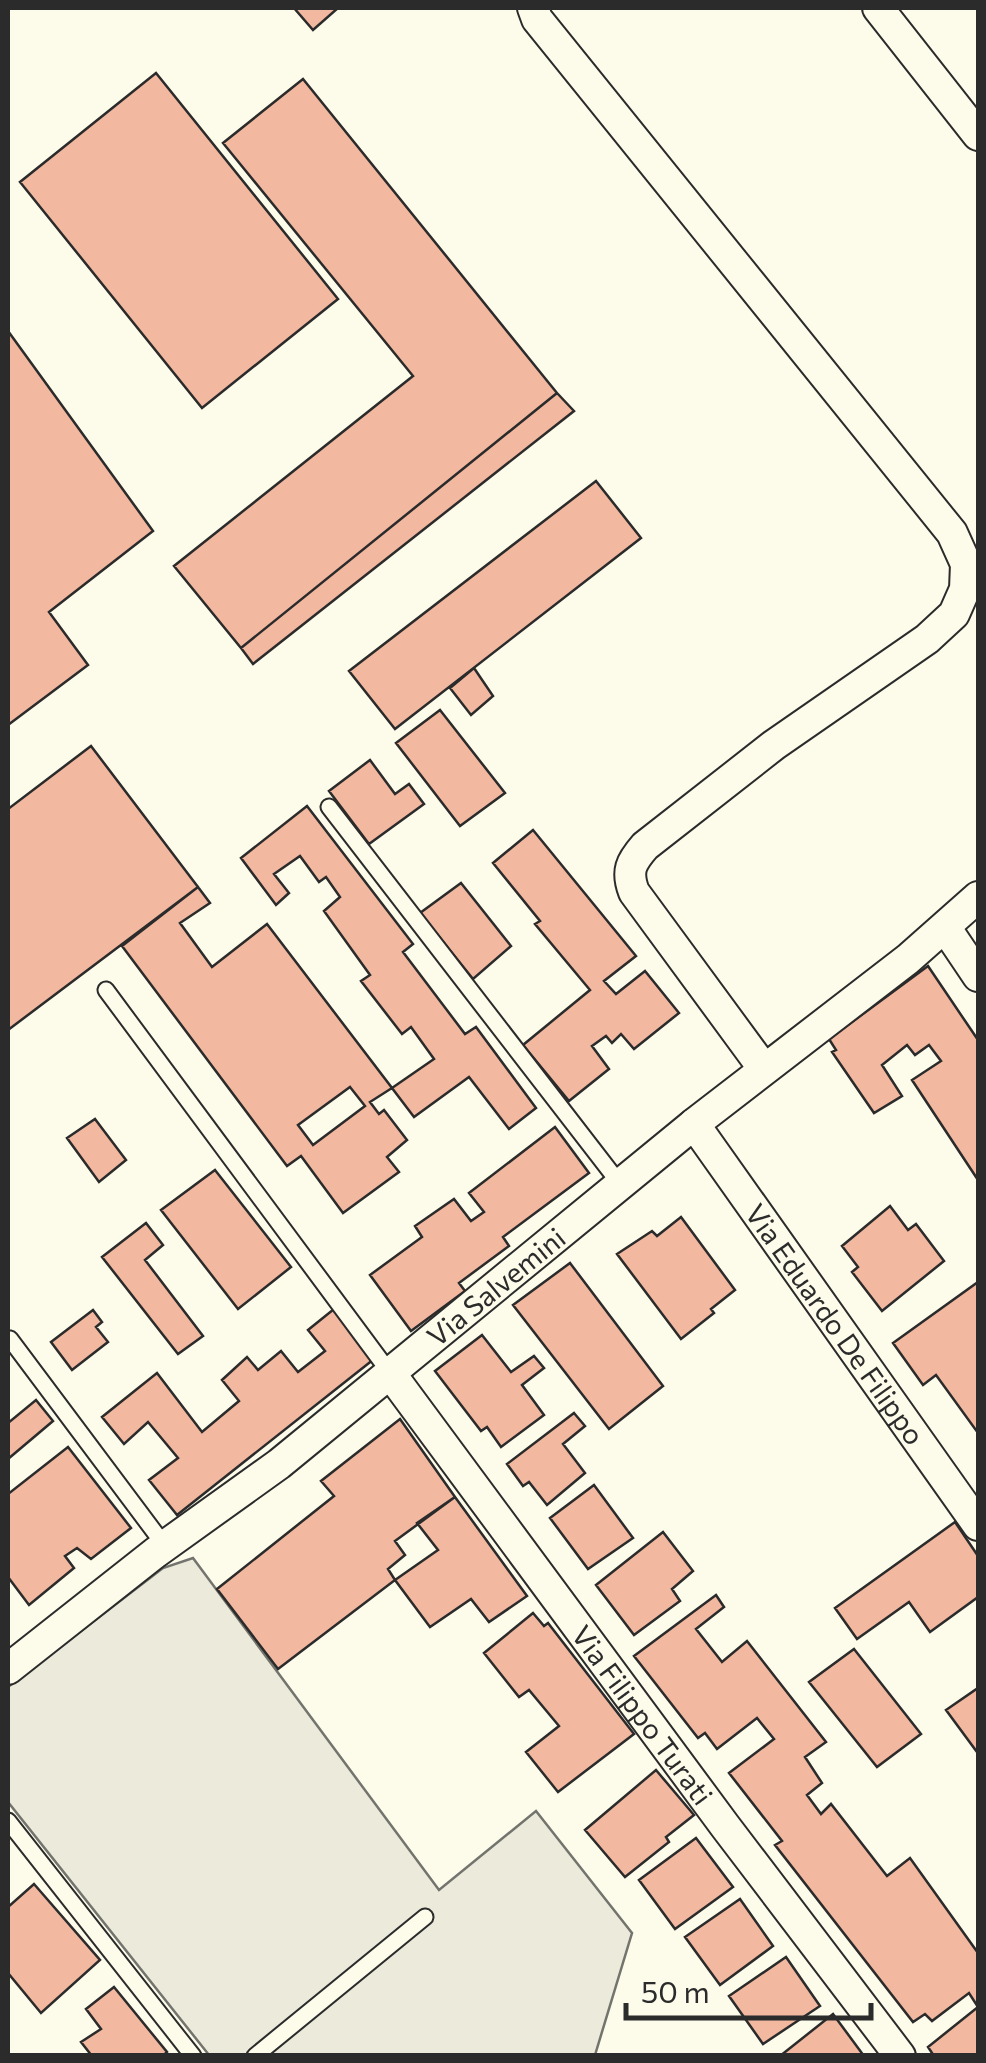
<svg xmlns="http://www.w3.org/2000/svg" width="986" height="2063" font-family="Commissioner,sans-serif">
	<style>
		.green { fill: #ecebdb; stroke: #74746e; stroke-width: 2.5 }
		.building { fill: #f2b8a0; stroke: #2b2b2b; stroke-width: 2.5; fill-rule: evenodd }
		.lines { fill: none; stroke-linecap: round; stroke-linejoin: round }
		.service-casing { stroke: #2b2b2b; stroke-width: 19 }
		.minor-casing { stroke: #2b2b2b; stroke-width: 34 }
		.service { stroke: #fdfbea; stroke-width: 15 }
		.minor { stroke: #fdfbea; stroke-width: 30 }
		.labels { text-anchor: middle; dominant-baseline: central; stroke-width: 8; stroke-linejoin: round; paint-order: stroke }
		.street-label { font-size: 28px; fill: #2b2b2b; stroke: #fdfbea }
	</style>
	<rect width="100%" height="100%" fill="#fdfbea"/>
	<!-- green -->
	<path class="green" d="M193,1558L439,1890L536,1811L632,1933L595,2055H209L8,1802V1687L163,1568Z"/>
	<!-- building -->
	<path class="building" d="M294,8H338L313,30Z
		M156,73L338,299L202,408L20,182Z
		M303,79L557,393L241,648L174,566L413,376L223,143Z
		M8,331L153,531L49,612L88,665L8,725Z
		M557,393L574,411L253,664L241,648Z
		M596,481L641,538L395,729L349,671Z
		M474,668L493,696L471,715L450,688Z
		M440,710L505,793L460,826L396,743Z
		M91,746L198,887L8,1030V809Z
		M370,760L395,794L409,784L424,804L369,844L329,791Z
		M307,806L413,944L403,952L465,1034L476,1027L536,1108L509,1129L469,1077L414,1117L392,1088L434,1059L411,1027L402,1034L361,981L370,975L324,911L340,897L326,877L319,882L300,856L274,874L289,893L276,905L241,858Z
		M533,830L636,956L604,981L616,994L645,971L679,1013L634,1049L621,1034L612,1043L606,1036L592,1046L609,1069L569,1101L523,1045L590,990L535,924L540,921L493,863Z
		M461,883L511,946L473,979L420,913Z
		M198,887L210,903L180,923L212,967L267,924L392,1088L370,1102L379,1114L384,1110L407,1140L387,1157L399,1172L343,1213L301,1156L287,1166L122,946ZM350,1087L365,1106L313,1145L298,1125Z
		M928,966L978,1040V1180L912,1080L941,1061L929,1045L915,1055L907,1045L882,1065L902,1096L874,1113L832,1052L836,1050L829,1039Z
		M95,1119L126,1160L99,1182L67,1138Z
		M555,1127L589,1173L503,1237L509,1246L459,1283L465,1291L411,1331L370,1275L422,1237L415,1226L454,1199L471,1221L484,1212L469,1193Z
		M215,1170L291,1267L238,1309L161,1210Z
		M890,1206L908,1230L916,1224L944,1261L882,1311L852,1272L858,1267L842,1246Z
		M681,1217L735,1290L711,1309L714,1313L681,1339L617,1254L652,1231L657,1236Z
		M146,1223L163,1245L145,1260L203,1336L178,1354L102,1257Z
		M570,1263L663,1386L609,1429L513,1305Z
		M978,1282V1433L936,1375L923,1385L893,1343Z
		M334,1309L374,1359L177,1515L149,1480L178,1458L148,1422L124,1444L102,1417L157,1373L202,1432L239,1401L222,1380L247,1357L258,1370L281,1351L298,1372L325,1351L308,1330Z
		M93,1310L102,1322L96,1327L108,1342L72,1370L51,1342Z
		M482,1335L511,1372L534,1356L544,1368L522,1385L544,1415L501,1447L487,1427L481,1431L435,1371Z
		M36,1400L53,1421L8,1459V1423Z
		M574,1413L585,1426L563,1444L585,1473L547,1505L529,1482L523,1486L507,1464Z
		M400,1419L455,1497L395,1541L405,1555L388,1569L395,1580L278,1669L217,1589L334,1496L321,1481Z
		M68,1447L131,1528L91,1559L77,1548L65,1556L74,1568L29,1605L8,1577V1494Z
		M594,1485L633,1538L588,1569L550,1518Z
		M455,1497L527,1596L489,1622L471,1599L430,1627L395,1580L438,1550L417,1523Z
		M955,1522L978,1556V1597L930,1632L909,1602L857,1639L835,1608Z
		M663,1532L693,1571L672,1589L680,1601L634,1635L596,1585Z
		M716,1595L724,1607L696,1629L722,1662L747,1641L826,1742L805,1757L822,1783L807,1795L821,1814L831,1804L887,1876L910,1858L978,1953V2056H934L928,2047L978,2007L969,1993L932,2021L925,2014L913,2022L775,1845L782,1841L729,1773L774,1739L757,1718L717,1749L705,1733L698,1738L634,1656Z
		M533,1613L544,1626L548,1623L634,1734L558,1792L526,1752L559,1726L529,1690L519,1697L484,1653Z
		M854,1649L921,1734L877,1767L809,1682Z
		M978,1688V1751L977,1752L946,1710Z
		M656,1770L694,1815L666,1837L669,1842L625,1877L585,1830Z
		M696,1838L733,1887L675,1929L639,1880Z
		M34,1884L100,1960L41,2013L8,1973V1907Z
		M740,1899L773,1946L720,1985L685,1937Z
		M786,1957L820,2006L763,2044L729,1996Z
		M114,1987L167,2052L163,2056H92L81,2042L101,2029L86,2009Z
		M833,2014L864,2056H780Z"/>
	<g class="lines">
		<!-- service casing -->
		<g class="service-casing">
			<path id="service" d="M329,807L620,1184
				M106,990L390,1373
				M10,1339L165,1546
				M8,1821L193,2056
				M255,2056L425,1917"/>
		</g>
		<!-- minor casing -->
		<g class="minor-casing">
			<g id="minor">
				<path d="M533,8L537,19L952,533L966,564L965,589L954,614L927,639L774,745L645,846C631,862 626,871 634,892L764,1069"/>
				<path d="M878,8L978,135"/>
				<path d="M945,927L978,976"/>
				<path id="s1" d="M694,1124L978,1525"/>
				<path id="s2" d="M390,1373L725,1826L900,2056"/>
				<path id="s3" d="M8,1669L155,1553L279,1464L694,1124L908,959L978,897"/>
			</g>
		</g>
		<!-- service -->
		<use href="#service" class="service"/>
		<!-- minor -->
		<use href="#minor" class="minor"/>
	</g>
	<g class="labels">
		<!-- street labels -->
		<g class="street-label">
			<text stroke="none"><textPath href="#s3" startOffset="620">Via Salvemini</textPath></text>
			<text stroke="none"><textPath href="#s1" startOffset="245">Via Eduardo De Filippo</textPath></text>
			<text stroke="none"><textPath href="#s2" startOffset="425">Via Filippo Turati</textPath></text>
		</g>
	</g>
	<!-- border -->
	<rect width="986" height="2063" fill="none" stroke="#2b2b2b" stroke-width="20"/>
	<!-- scale -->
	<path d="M626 2003v15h245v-15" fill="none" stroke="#2b2b2b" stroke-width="5"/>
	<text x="641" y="2003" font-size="30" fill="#2b2b2b" stroke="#fdfbea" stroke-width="8" paint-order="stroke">50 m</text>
</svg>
